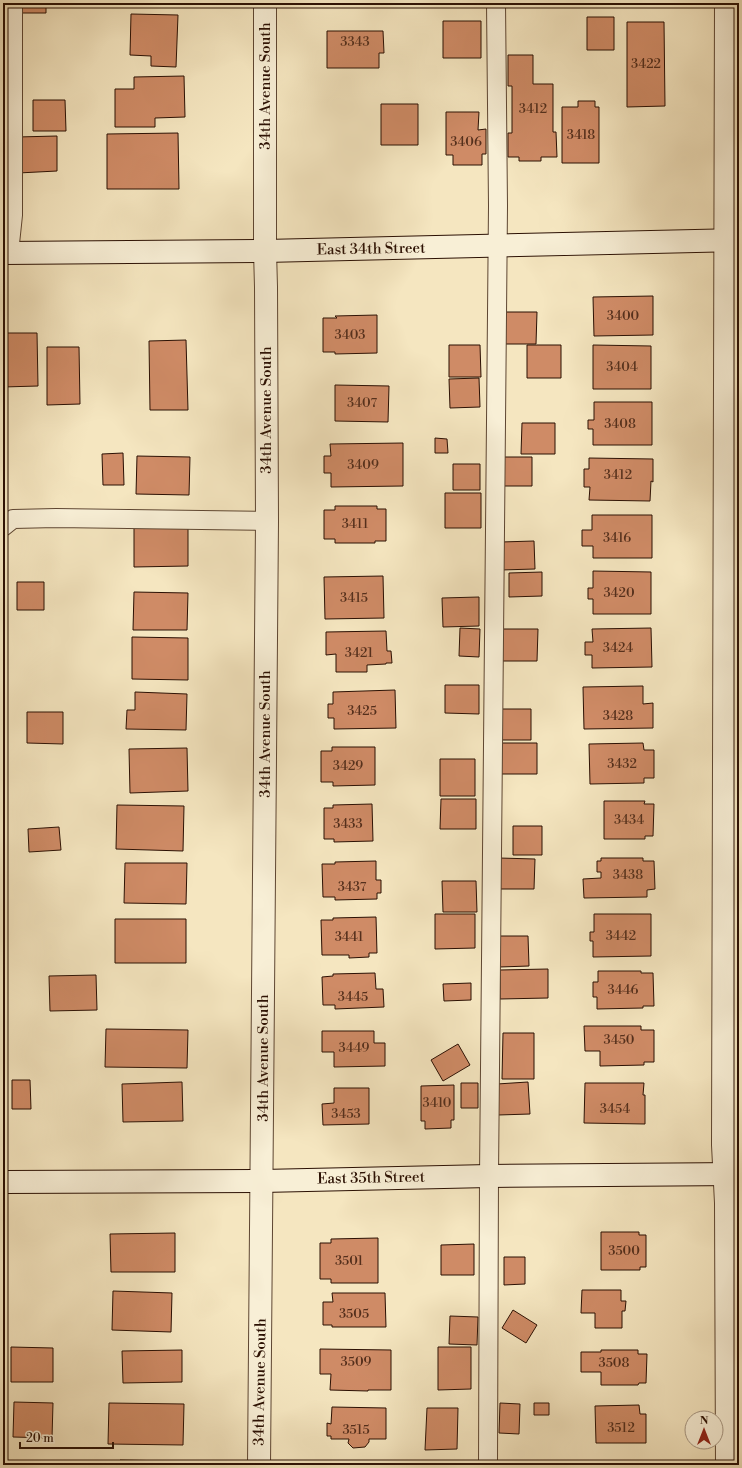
<svg xmlns="http://www.w3.org/2000/svg" width="742" height="1468" font-family="'Libre Bodoni',serif">
	<style>
		.building { fill: #cf8b66; stroke: #2b1003 }
		.lines { fill: none; stroke-linecap: round; stroke-linejoin: round }
		.lane-casing { stroke: #5e4632; stroke-width: 20 }
		.street-casing { stroke: #5e4632; stroke-width: 24 }
		.secondary-casing { stroke: #2b1003; stroke-width: 24 }
		.lane { stroke: #f8efd6; stroke-width: 18 }
		.street { stroke: #f8efd6; stroke-width: 22 }
		.secondary { stroke: #f8efd6; stroke-width: 22 }
		.labels { text-anchor: middle; dominant-baseline: central; stroke-width: 3.5; stroke-linejoin: round; paint-order: stroke }
		.number-label { font-size: 13px; fill: #542f1c }
		.street-label { font-size: 15px; fill: #2b1003; stroke: #f8efd6 }
	</style>
	<rect width="100%" height="100%" fill="#f5e6c0"/>
	<filter id="stains"><feTurbulence type="fractalNoise" baseFrequency=".005" numOctaves="4"/><feColorMatrix values="0 0 0 0 .2 0 0 0 0 .09 0 0 0 0 .02 0 0 0 .5 -.17"/></filter>
	<radialGradient id="worn" r=".72"><stop offset=".6" stop-color="#630" stop-opacity="0"/><stop offset="1" stop-color="#630" stop-opacity=".3"/></radialGradient>
	<!-- building -->
	<path class="building" d="M17,3H46V13H17Z
		M615,3H651V7H615Z
		M131,14L178,15L176,67L151,66V56L130,55Z
		M587,17H614V50H587Z
		M443,21H481V58H443Z
		M627,22H664L665,106L627,107Z
		M327,31H383L384,53H379V68H327Z
		M508,55H533V84H553V132H556L557,157H541V161H519V157H508V133H512V86H508Z
		M184,76L185,117L155,118V127H115V89H134V77Z
		M33,100H65L66,131H33Z
		M578,101H595V107H599V163H562V107H578Z
		M381,104H418V145H381Z
		M446,112H479L478,130L486,129V154H482V165H453V155H446Z
		M178,133L179,189H107V134Z
		M57,136V171L18,173L17,137Z
		M653,296V335L594,336L593,297Z
		M503,312H537L536,344H502Z
		M377,315V353L335,354V352H323V318H337L335,316Z
		M3,333H37L38,386L3,387Z
		M186,340L188,410H150L149,341Z
		M449,345H480L481,377H449Z
		M527,345H561V378H527Z
		M593,345L651,346V389H593Z
		M47,347H79L80,404L47,405Z
		M479,378L480,407L450,408L449,379Z
		M335,385L389,386L388,422L335,421Z
		M594,402H652V445H593V429H588V420H594Z
		M522,423H555V454H521Z
		M435,438L447,439L448,453H435Z
		M403,443V486L331,487V473H324V456H331L330,444Z
		M123,453L124,485H103L102,454Z
		M137,456L190,457L189,495L136,494Z
		M500,457H532V486H500Z
		M589,458L653,459V482L651,481L650,501L589,500L590,487H584V469H589Z
		M453,464H480V490H453Z
		M445,493H481V528H445Z
		M335,506H377V509H386V541H375V543H335V539H324V510H335Z
		M592,515H652V558H593V546H582V530H592Z
		M188,526V566L134,567V527Z
		M534,541L535,569L501,570V542Z
		M593,571L651,572V614H593V599H588V588H593Z
		M542,572V596L509,597V573Z
		M383,576L384,618L325,619L324,577Z
		M17,582H44V610H17Z
		M134,592L188,593L187,630H133Z
		M479,597V626L443,627L442,598Z
		M460,628L480,629L479,657L459,656Z
		M651,628L652,667L592,668V655H585V642H593L592,629Z
		M501,629H538L537,661H501Z
		M386,631L387,651H391L392,663H386V664L367,665V672H336V654L326,655V632Z
		M132,637L188,638V680L132,679Z
		M445,685H479V714L445,713Z
		M643,686V704L653,703V728L584,729L583,687Z
		M395,690L396,728L334,729V718H328V704H333V692Z
		M135,692L187,694L186,730L126,729L127,710H135Z
		M501,709H531V740H502Z
		M27,712H63V744L27,743Z
		M500,743H537V774H500Z
		M643,743L644,750H654V778H644V783L590,784L589,744Z
		M332,747H375V785L333,786V782H321V751H332Z
		M187,748L188,791L130,793L129,749Z
		M440,759H475V796H440Z
		M441,799H476V829H440Z
		M604,801H645L644,804H654L653,836H645V839H604Z
		M372,804L373,841L334,842V839H324V808H333V805Z
		M117,805L184,806L183,851L116,849Z
		M513,826H542V855H513Z
		M59,827L61,850L29,852L28,829Z
		M499,858L535,859L534,889H498Z
		M601,858H643V861H654L655,889L647,890V897L584,898L583,879L601,878V872H597V861H601Z
		M376,861V880H381V893H377V899L335,900V897H323L322,864H335V862Z
		M125,863H187L186,904L124,903Z
		M442,881H476L477,912H443Z
		M435,914H475V948L435,949Z
		M594,914H651V956L593,957V941H590V932H594Z
		M376,917L377,953H369V957L349,958V955H322L321,920H333V918Z
		M115,919H186V963H115Z
		M499,936H528L529,966L500,967Z
		M548,969V998L500,999V970Z
		M598,971H641V973H653L654,1006H643V1008L597,1009V997H593V982H598Z
		M375,973L376,989H383L384,1007L335,1009V1005H323L322,977L333,976V974Z
		M96,975L97,1010L50,1011L49,976Z
		M471,983V1000L444,1001L443,984Z
		M584,1026H641V1030H654V1062H644V1065L600,1066V1051H585Z
		M106,1029L188,1030L187,1068L105,1067Z
		M322,1031H374V1043H385V1066L334,1067V1052H322Z
		M503,1033H534V1079H502Z
		M458,1044L470,1065L443,1081L431,1060Z
		M12,1080H30L31,1109H12Z
		M182,1082L183,1121L123,1122L122,1084Z
		M528,1082L530,1114L498,1115L497,1084Z
		M461,1083H478V1108H461Z
		M585,1083H644L643,1095H645V1124L584,1123Z
		M454,1085V1120H451V1128L425,1129V1121H421V1086Z
		M334,1088H369V1124L323,1125L322,1104L334,1103Z
		M601,1232H639V1235H646V1267H640V1270H601Z
		M175,1233V1272H111L110,1234Z
		M378,1238V1283H331V1279H320V1243H331V1239Z
		M474,1244V1275H441V1245Z
		M504,1257H525V1284L504,1285Z
		M582,1290H621V1301H626L625,1311H622V1328H595V1313H581Z
		M113,1291L172,1293L171,1332L112,1330Z
		M332,1293H385L386,1327H332V1325H323V1302H333Z
		M513,1310L537,1325L526,1343L502,1328Z
		M450,1316L478,1317L477,1345L449,1344Z
		M11,1347L53,1348V1382H11Z
		M438,1347H471V1389L438,1390Z
		M320,1349L391,1350V1390H368V1391L330,1390L331,1374H320Z
		M182,1350V1382L123,1383L122,1351Z
		M601,1350H638V1354H647L646,1383H639L638,1385H601V1372H581V1352H601Z
		M14,1402L53,1403L52,1438L13,1437Z
		M109,1403L184,1404L183,1445L108,1444Z
		M500,1403L520,1404L519,1434L499,1433Z
		M534,1403H549V1415H534Z
		M639,1405L640,1414H646V1443H596L595,1406Z
		M332,1407L386,1408V1439H369V1442L365,1447L353,1448L348,1443L349,1439H331V1436H327V1423L331,1424Z
		M427,1408H458L457,1449L425,1450Z
		M120,1460L173,1461L172,1465H120Z
		M596,1462L637,1463V1465H596Z
		M338,1464H383V1465H338Z"/>
	<g class="lines">
		<!-- lane casing -->
		<g class="lane-casing">
			<path id="lane" d="M9,253L13,215V3
				M3,527L13,519L56,518L267,521
				M488,1465L489,1176L498,206L496,3"/>
		</g>
		<!-- street casing -->
		<g class="street-casing">
			<path id="street" d="M726,3L723,1145L726,1203L727,1465
				M259,1465L267,521L266,287L265,251V3"/>
		</g>
		<!-- secondary casing -->
		<g class="secondary-casing">
			<path id="secondary" d="M3,253L265,251L739,240
				M3,1182L262,1181L489,1176L739,1174"/>
		</g>
		<!-- lane -->
		<use href="#lane" class="lane"/>
		<!-- street -->
		<use href="#street" class="street"/>
		<!-- secondary -->
		<use href="#secondary" class="secondary"/>
	</g>
	<g class="labels">
		<!-- number labels -->
		<g class="number-label">
			<text x="355" y="42">3343</text>
			<text x="646" y="64">3422</text>
			<text x="533" y="109">3412</text>
			<text x="581" y="135">3418</text>
			<text x="466" y="142">3406</text>
			<text x="623" y="316">3400</text>
			<text x="350" y="335">3403</text>
			<text x="622" y="367">3404</text>
			<text x="362" y="403">3407</text>
			<text x="620" y="424">3408</text>
			<text x="363" y="465">3409</text>
			<text x="618" y="475">3412</text>
			<text x="355" y="524">3411</text>
			<text x="617" y="538">3416</text>
			<text x="619" y="593">3420</text>
			<text x="354" y="598">3415</text>
			<text x="618" y="648">3424</text>
			<text x="359" y="653">3421</text>
			<text x="362" y="711">3425</text>
			<text x="618" y="716">3428</text>
			<text x="622" y="764">3432</text>
			<text x="348" y="766">3429</text>
			<text x="629" y="820">3434</text>
			<text x="348" y="824">3433</text>
			<text x="628" y="875">3438</text>
			<text x="352" y="887">3437</text>
			<text x="621" y="936">3442</text>
			<text x="349" y="937">3441</text>
			<text x="623" y="990">3446</text>
			<text x="353" y="997">3445</text>
			<text x="619" y="1040">3450</text>
			<text x="354" y="1048">3449</text>
			<text x="437" y="1103">3410</text>
			<text x="615" y="1109">3454</text>
			<text x="346" y="1114">3453</text>
			<text x="624" y="1251">3500</text>
			<text x="349" y="1261">3501</text>
			<text x="354" y="1314">3505</text>
			<text x="356" y="1362">3509</text>
			<text x="614" y="1363">3508</text>
			<text x="621" y="1428">3512</text>
			<text x="356" y="1430">3515</text>
		</g>
		<!-- street labels -->
		<g class="street-label">
			<text transform="translate(265 86) rotate(-90)">34th Avenue South</text>
			<text transform="translate(371 249) rotate(-1)">East 34th Street</text>
			<text transform="translate(266 410) rotate(-90)">34th Avenue South</text>
			<text transform="translate(265 734) rotate(-90)">34th Avenue South</text>
			<text transform="translate(263 1058) rotate(-90)">34th Avenue South</text>
			<text transform="translate(371 1178) rotate(-1)">East 35th Street</text>
			<text transform="translate(260 1382) rotate(-89)">34th Avenue South</text>
		</g>
	</g>
	<!-- margin -->
	<rect width="742" height="1468" fill="none" stroke="#f5e6c0" stroke-width="16"/>
	<rect x="4" y="4" width="734" height="1460" fill="none" stroke="#2b1003" stroke-width="2"/>
	<rect x="8" y="8" width="726" height="1452" fill="none" stroke="#2b1003"/>
	<!-- north arrow -->
	<g transform="translate(704 1430)"><circle r="19" fill="#f8efd6" stroke="#a69682"/>
	<path d="M0-3L7 15L0 10L-7 15Z" fill="#8f2418"/>
	<text y="-6" font-size="11" font-weight="bold" text-anchor="middle" fill="#2b1003">N</text>
	</g>
	<!-- scale -->
	<path d="M20 1442v6h93v-6" fill="none" stroke="#2b1003" stroke-width="2"/>
	<text x="26" y="1442" font-size="12" fill="#2b1003" stroke="#f8efd6" stroke-width="3" paint-order="stroke">20 m</text>
	<rect width="100%" height="100%" filter="url(#stains)"/>
	<rect width="100%" height="100%" fill="url(#worn)"/>
</svg>
